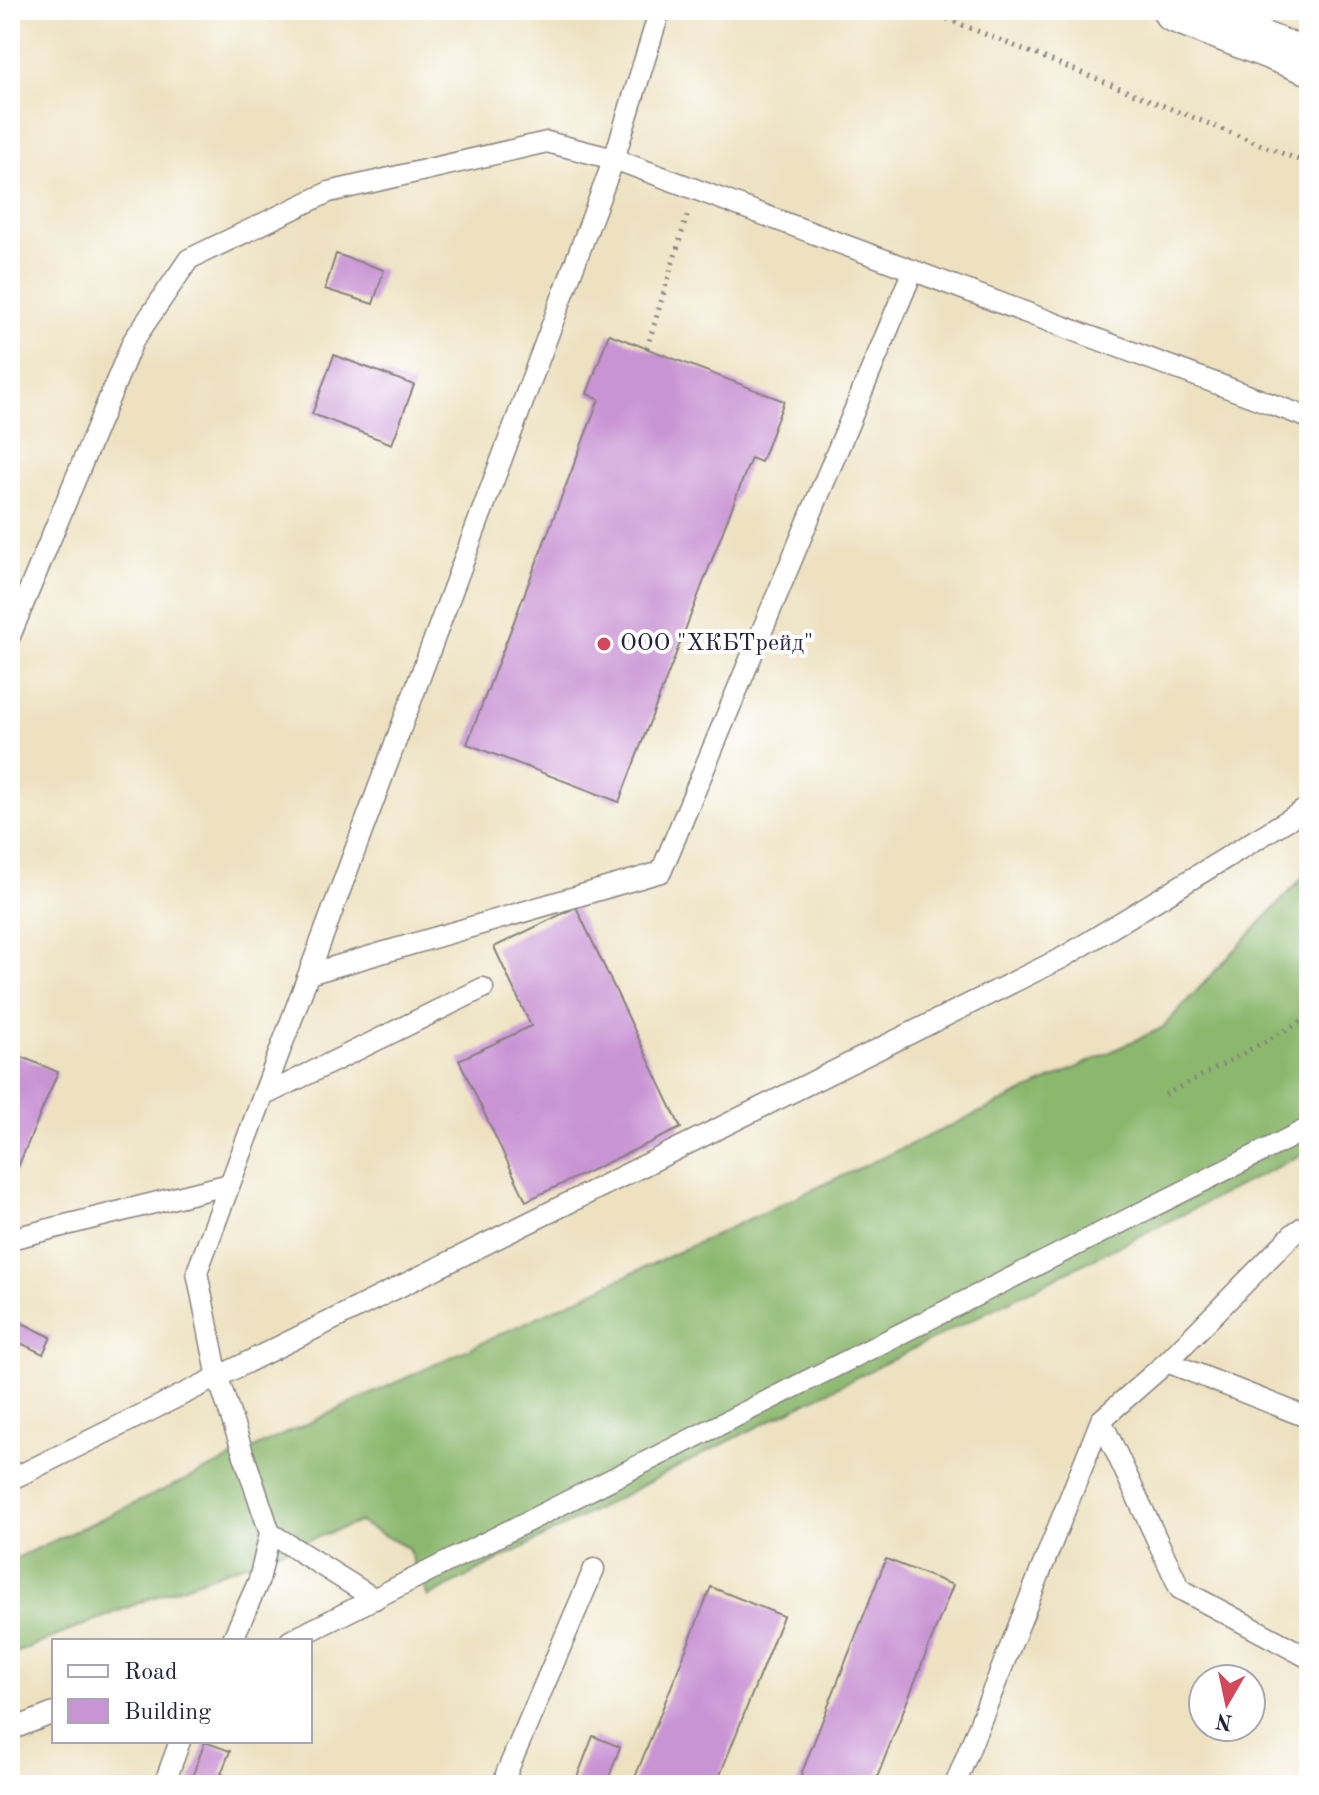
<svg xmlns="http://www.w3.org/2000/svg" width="1319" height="1795" font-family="'Old Standard TT',serif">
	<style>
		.forest { fill: #8cb86e; stroke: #576d54; stroke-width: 2 }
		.building { fill: #c994d4 }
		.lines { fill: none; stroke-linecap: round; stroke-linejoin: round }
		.service-casing { stroke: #88827e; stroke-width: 23 }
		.tertiary-casing { stroke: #88827e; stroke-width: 47 }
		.path { stroke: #88827e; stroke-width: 5; stroke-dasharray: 2 6; stroke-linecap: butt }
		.service { stroke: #fff; stroke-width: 20 }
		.tertiary { stroke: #fff; stroke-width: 44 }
		.poi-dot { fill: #d1495b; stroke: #fff; stroke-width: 3 }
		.labels { text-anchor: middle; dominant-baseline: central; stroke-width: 8; stroke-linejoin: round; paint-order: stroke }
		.poi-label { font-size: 24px; fill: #22223b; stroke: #fff; text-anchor: start }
	</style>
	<rect width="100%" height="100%" fill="#fff"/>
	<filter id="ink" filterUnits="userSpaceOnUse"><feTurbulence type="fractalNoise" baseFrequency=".0125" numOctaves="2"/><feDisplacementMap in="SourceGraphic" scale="16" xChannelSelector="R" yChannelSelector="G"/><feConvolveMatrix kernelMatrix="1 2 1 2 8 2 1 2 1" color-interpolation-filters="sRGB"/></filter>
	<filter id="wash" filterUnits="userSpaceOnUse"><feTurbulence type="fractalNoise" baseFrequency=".006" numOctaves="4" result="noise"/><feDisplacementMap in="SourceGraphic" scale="32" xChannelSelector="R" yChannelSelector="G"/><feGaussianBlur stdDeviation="1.8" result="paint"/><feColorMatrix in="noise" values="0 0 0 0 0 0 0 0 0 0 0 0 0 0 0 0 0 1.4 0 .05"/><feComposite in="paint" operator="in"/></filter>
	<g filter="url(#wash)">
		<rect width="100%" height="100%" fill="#ede1c0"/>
		<!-- forest -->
		<path class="forest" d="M1309,871V1151L695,1458L428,1597L408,1548L359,1522L146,1600L10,1655V1561L1162,1028Z"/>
		<g id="blocks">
			<!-- building -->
			<path class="building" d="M336,254L384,270L373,304L325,289Z
				M609,334L784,401L761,462L751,458L619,802L467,744L599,399L587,394Z
				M334,355L414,385L392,444L312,414Z
				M576,907L681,1128L526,1201L459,1060L531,1026L494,947Z
				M10,1052L58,1072L16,1172L10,1169Z
				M10,1317L51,1337L43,1354L10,1338Z
				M886,1559L953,1585L874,1785H797Z
				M711,1587L783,1616L716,1785H632Z
				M593,1736L620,1747L606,1785H574Z
				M205,1742L230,1751L221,1774L250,1785H189Z"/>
		</g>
	</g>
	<g filter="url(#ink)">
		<use href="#blocks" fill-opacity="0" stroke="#88827e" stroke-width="2"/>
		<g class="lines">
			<!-- service casing -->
			<g class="service-casing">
				<path id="service" d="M10,636L133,341L189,259L329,192L547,142L614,159L1309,418
					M309,974L661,872L913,270
					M263,1096L483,988
					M1309,1223L1294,1233L1167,1362L1101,1420L1180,1589L1309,1658
					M10,1239L230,1184
					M1167,1362L1309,1418
					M10,1480L1064,957L1309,807
					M270,1533L375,1599
					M232,1641L259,1580L270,1533L218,1378L197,1272L614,159L660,10
					M290,1641L1309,1128
					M10,1730L54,1713
					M164,1785L180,1741
					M511,1785L506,1774L594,1569
					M955,1785L1101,1420"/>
			</g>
			<!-- tertiary casing -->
			<g class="tertiary-casing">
				<path id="tertiary" d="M1175,10L1309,62"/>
			</g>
			<!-- path -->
			<path class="path" d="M925,10L1309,164
				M1057,10L1076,17
				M647,348L688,213
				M1165,1095L1309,1018"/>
			<!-- service -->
			<use href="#service" class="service"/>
			<!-- tertiary -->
			<use href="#tertiary" class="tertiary"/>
		</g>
	</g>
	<!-- markers -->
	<circle class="poi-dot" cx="604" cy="644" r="8"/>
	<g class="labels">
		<!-- poi labels -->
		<g class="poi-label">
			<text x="620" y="644">ООО "ХКБТрейд"</text>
		</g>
	</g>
	<!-- margin -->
	<rect width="1319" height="1795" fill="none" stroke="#fff" stroke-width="40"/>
	<!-- legend -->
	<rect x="52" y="1639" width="260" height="104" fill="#ffffff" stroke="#a7a7b1" stroke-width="2"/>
	<rect x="68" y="1665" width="40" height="12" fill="#ffffff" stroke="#a7a7b1" stroke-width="2"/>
	<text x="124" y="1679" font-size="24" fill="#22223b">Road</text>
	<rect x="68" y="1699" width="40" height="24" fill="#c994d4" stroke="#a7a7b1" stroke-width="2"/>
	<text x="124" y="1719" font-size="24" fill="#22223b">Building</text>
	<!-- north arrow -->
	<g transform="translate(1227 1703) rotate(189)"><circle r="38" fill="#ffffff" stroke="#a7a7b1" stroke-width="2"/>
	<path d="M0-6L14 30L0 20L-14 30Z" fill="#d1495b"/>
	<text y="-12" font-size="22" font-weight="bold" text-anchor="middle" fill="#22223b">N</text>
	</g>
</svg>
